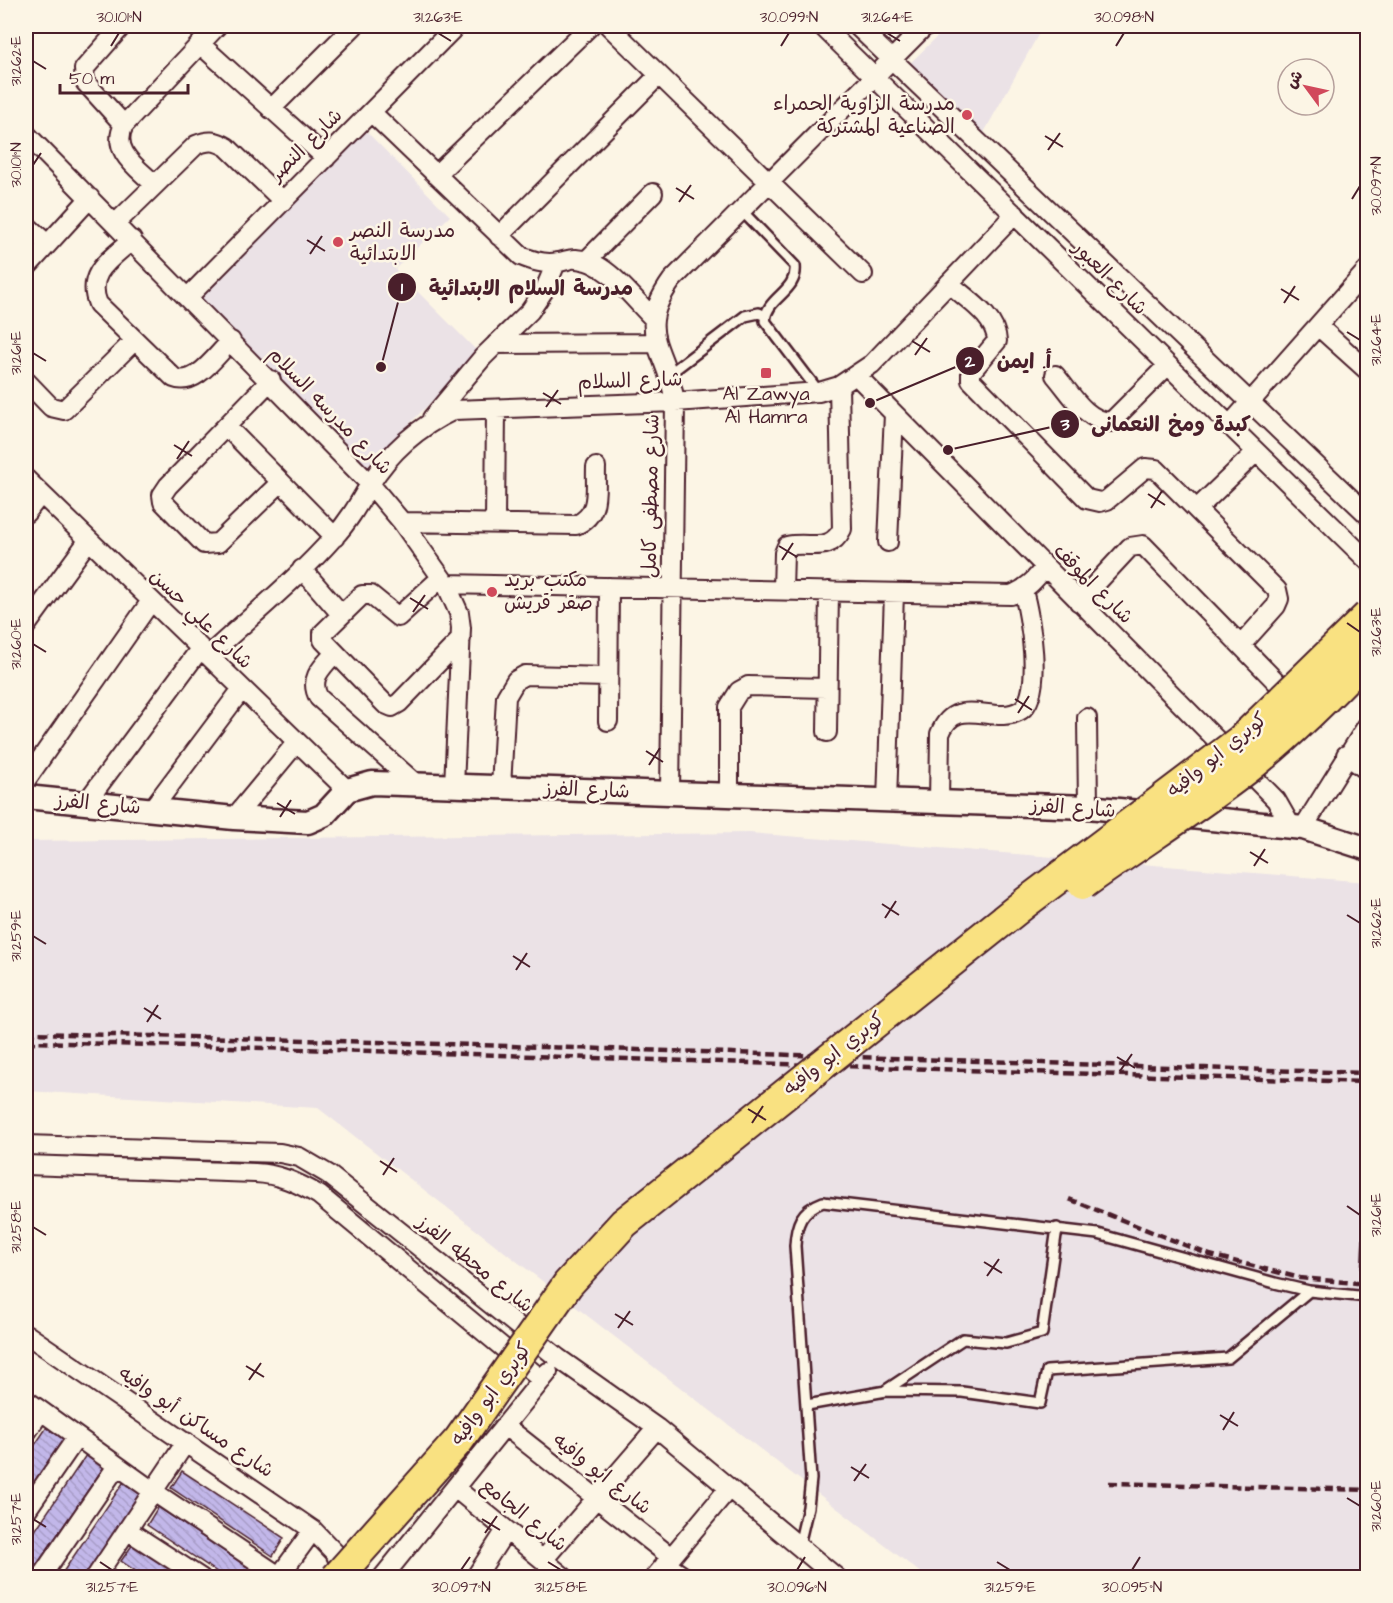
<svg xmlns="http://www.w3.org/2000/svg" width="1393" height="1603" font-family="'Architects Daughter','Playpen Sans Arabic',sans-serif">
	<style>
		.built { fill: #ebe2e6 }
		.building { fill: url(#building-back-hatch); stroke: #4a1f2b; stroke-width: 1.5 }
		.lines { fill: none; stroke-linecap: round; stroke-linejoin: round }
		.service-casing { stroke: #4a1f2b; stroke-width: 14 }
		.minor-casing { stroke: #4a1f2b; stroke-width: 22 }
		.tertiary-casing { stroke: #4a1f2b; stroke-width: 27 }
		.service { stroke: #fcf5e5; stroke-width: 9 }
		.minor { stroke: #fcf5e5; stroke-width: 18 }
		.tertiary { stroke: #fcf5e5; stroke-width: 22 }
		.rail { stroke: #4a1f2b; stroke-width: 4.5; stroke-dasharray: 9 4.5; stroke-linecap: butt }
		.primary-bridge-casing { stroke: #4a1f2b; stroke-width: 34; stroke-linecap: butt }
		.primary-bridge { stroke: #f9e181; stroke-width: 30 }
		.ticks { fill: none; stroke: #4a1f2b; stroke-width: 2 }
		.poi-dot { fill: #d1495b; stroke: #fcf5e5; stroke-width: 2 }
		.labels { text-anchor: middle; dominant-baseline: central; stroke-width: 5; stroke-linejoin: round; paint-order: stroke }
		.poi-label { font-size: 20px; fill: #4a1f2b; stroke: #fcf5e5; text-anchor: start }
		.street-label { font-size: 20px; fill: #4a1f2b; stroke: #fcf5e5 }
		.leader { fill: none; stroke: #4a1f2b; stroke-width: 2 }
		.callout-dot { fill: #4a1f2b; stroke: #fcf5e5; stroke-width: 2 }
		.mark-label { font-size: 18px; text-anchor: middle; font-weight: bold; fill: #fff }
		.callout-label { font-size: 21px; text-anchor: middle; font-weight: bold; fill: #4a1f2b; stroke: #fcf5e5; stroke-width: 5; stroke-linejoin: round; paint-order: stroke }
		.neatline { fill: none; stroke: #4a1f2b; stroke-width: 2 }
		.ticks-label { font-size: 15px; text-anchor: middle; fill: #4a1f2b }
	</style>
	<defs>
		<pattern id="building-back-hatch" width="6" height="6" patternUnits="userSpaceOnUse" patternTransform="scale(1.5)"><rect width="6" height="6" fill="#c2b7e9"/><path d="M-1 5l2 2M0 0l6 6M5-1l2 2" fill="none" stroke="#a89dc8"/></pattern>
	</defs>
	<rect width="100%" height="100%" fill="#fcf5e5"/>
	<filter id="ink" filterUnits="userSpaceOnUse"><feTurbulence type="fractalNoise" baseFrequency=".0167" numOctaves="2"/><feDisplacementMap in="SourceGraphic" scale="12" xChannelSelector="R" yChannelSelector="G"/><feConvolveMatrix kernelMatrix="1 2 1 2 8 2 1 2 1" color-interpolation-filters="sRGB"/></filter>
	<g filter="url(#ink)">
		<!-- built -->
		<path class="built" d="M948,26H1043L976,147L897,76Z
			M366,131L450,216L395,269L479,353L365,469L197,297Z
			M750,833L1367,882V1577H926L318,1108L26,1091V841Z"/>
		<!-- building -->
		<path class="building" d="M1368,1150V1292L1360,1291Z
			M47,1427L64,1439L26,1494V1458Z
			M86,1455L104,1467L34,1569L26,1563V1544Z
			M182,1471L284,1538L273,1556L171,1488Z
			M125,1480L142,1492L83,1578H59Z
			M158,1507L260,1575L259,1578H226L147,1525Z
			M133,1544L183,1578H146L121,1561Z"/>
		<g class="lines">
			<!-- service casing -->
			<g class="service-casing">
				<path id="service" d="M741,210L795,266C798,292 766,297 765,321L819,392
					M669,374L745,316L759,313L765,316
					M886,1390L963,1339L1006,1343L1042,1333L1057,1228
					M807,1405L886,1391L962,1392L1040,1403L1047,1371L1228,1358L1309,1291
					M799,1545L808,1507L811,1479L795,1246C796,1224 801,1210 823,1202L1098,1234L1275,1283L1309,1291L1368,1297"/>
			</g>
			<!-- minor casing -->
			<g class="minor-casing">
				<path id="minor" d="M122,26L84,69L85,82L124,125
					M609,26L863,274
					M822,26L1368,561
					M857,26L1368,515
					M200,44L326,158
					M271,109L354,26
					M371,112L521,256C533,261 545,265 558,262C564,262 570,258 576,259C606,260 633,299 653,318
					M26,134L370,484L402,522L446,584L459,613L461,628L454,786
					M436,175L590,26
					M155,185C138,168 110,151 124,125L217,26
					M115,224L196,145C208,140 215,140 227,147L283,201
					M26,225L47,244
					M499,236L659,75
					M132,240C111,259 85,273 98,304L174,378C196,387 216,355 231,341
					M586,261L653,193
					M26,268L90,198
					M949,283C966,299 996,316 997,341L971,372V380L1087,499L1100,502L1107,500L1145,468L1156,469L1277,590L1279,599L1276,606L1242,644
					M188,297L456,26
					M1318,326L1368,371
					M496,344L655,343
					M1055,375C1070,392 1086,422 1111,422L1167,366
					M857,376L1276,800L1292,828
					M271,380L168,486L162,495L163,502L204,544L218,543L281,482
					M26,381L51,407L64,410L135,340
					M432,418L483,357L530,311L545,289L556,263
					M226,426L335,537
					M1229,426L1368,269
					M26,479L347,790
					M1197,509L1256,452
					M26,513L40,495
					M402,522L576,525C601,514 595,491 596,467
					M495,523L496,409
					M888,542L894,414
					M302,569L341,614
					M441,578L398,617L371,595H362L323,633V640L385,704L392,707L399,703L461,639
					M446,584L1011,595C1027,589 1035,580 1045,567
					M783,590L784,553L787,546C809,541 830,554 842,529L839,386
					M1079,602L1130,547L1143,545L1294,700
					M26,626L88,541
					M335,653C322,667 308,679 319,698L416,784
					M208,656C250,617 296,580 334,537C349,521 359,503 370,484C391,450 418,427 454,410L675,402L819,392L839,386L872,364L1015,214
					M1087,718L1088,807
					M608,721L609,587
					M827,732L829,591
					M1346,755L1368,771
					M26,780L151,601
					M501,787L506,697L516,680L525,675L608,677
					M670,793L675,402C667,348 633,334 672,280L925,26
					M729,795V707L739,691L748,686L827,688
					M887,801L894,593
					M939,802L940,734C956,692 994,727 1021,710C1044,695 1030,614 1023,591
					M85,804L200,649
					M152,809L242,689
					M234,818L297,742
					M1303,828L1368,724
					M26,1145L280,1153L299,1157L328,1174L558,1358L657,1428L837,1578
					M26,1165L255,1173C279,1174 298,1183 319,1195L542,1380
					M26,1334L313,1530L335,1553L345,1576
					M26,1400L154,1492L279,1576
					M505,1426L671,1557
					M26,1433L41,1411
					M455,1488L565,1578
					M26,1511L77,1437
					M127,1530L201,1578
					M543,1560L657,1428
					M665,1564L686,1578
					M40,1578L117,1466
					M95,1578L186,1442
					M278,1578L313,1530
					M382,1578L548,1372
					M475,1578L506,1530
					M654,1578L729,1488"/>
			</g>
			<!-- tertiary casing -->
			<g class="tertiary-casing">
				<path id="tertiary" d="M26,797L234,818L308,822L324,815L347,790L372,783L1088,807L1303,828L1368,849"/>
			</g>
			<!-- service -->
			<use href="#service" class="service"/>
			<!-- minor -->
			<use href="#minor" class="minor"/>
			<!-- tertiary -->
			<use href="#tertiary" class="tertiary"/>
			<!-- rail -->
			<path class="rail" d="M26,1033C473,1043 920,1060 1368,1073
				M26,1042C473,1052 920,1070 1368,1082
				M1069,1199L1210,1255L1300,1278L1368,1284
				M1109,1483L1368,1490"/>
			<!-- primary-bridge casing -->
			<g class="primary-bridge-casing">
				<path id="primary-bridge" d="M1083,884C1137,845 1195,809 1248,768C1291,734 1330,695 1368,655
					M336,1578L459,1440L568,1284L624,1223L1025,903L1241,740L1368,616"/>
			</g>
			<!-- primary-bridge -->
			<use href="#primary-bridge" class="primary-bridge"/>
		</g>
	</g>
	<!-- ticks -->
	<path class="ticks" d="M438,33L451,41M887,33L900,41M111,46L119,33M781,46L789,33M1116,46L1124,33M33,61L46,69M1045,136L1063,147M1048,150L1060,133M33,165L41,153M676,188L694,199M1352,199L1360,186M679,202L691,185M307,240L325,251M310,254L322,236M1281,289L1299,300M1284,303L1295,286M1347,332L1360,340M912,341L930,352M33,353L46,361M915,355L927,338M543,393L561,404M546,407L558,390M174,445L192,456M177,459L189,441M1148,494L1165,505M1151,508L1162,491M779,546L797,557M782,560L793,543M410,598L428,609M413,612L425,595M1347,623L1360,632M33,644L46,652M1015,699L1032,710M1018,713L1029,696M646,751L663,762M649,765L660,748M277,803L295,814M280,817L291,800M1250,852L1268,863M1254,866L1265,849M882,904L899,915M1347,915L1360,923M885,918L896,901M33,936L46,944M513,956L530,967M516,970L527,953M144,1008L161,1019M147,1022L158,1005M1117,1057L1135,1068M1120,1071L1132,1054M748,1109L766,1120M752,1123L763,1106M380,1161L397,1172M383,1175L394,1158M1347,1206L1360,1215M33,1227L46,1235M984,1262L1002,1273M987,1276L999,1259M615,1314L633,1325M618,1328L630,1311M246,1366L264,1377M249,1380L261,1363M1220,1415L1238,1426M1223,1430L1234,1412M851,1467L869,1478M854,1481L866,1464M1347,1498L1360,1506M33,1519L46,1527M482,1519L500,1530M485,1533L497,1516M100,1562L112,1570M548,1562L561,1570M997,1562L1010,1570M461,1570L470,1557M797,1570L805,1557M1132,1570L1140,1557"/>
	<!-- markers -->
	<g class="poi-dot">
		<circle cx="967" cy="115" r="6"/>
		<circle cx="338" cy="242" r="6"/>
		<rect x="760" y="367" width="12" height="12" rx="3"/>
		<circle cx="492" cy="592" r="6"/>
	</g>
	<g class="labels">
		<!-- poi labels -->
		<g class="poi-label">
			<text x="955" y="104" text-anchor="end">مدرسة الزاوية الحمراء<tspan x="955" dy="23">الصناعية المشتركة</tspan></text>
			<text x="350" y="231">مدرسة النصر<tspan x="350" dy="23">الابتدائية</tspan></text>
			<text x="766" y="394" text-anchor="middle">Al Zawya<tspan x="766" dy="23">Al Hamra</tspan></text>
			<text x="504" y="580">مكتب بريد<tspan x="504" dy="23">صقر قريش</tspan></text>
		</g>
		<!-- street labels -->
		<g class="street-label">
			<text transform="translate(306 145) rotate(-45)">شارع النصر</text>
			<text transform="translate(1110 278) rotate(45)">شارع العبور</text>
			<text transform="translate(630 381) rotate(-2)">شارع السلام</text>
			<text transform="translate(330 411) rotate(46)">شارع مدرسه السلام</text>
			<text transform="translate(651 496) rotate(-89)">شارع مصطفى كامل</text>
			<text transform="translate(1093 584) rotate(45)">شارع الموقف</text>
			<text transform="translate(201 619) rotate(44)">شارع علي حسن</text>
			<text transform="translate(1217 755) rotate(-39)">كوبري ابو وافيه</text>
			<text transform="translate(587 790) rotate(2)">شارع الفرز</text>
			<text transform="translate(98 804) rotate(5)">شارع الفرز</text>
			<text transform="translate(1073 808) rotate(4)">شارع الفرز</text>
			<text transform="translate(834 1054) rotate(-38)">كوبري ابو وافيه</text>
			<text transform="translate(475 1264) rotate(39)">شارع محطه الفرز</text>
			<text transform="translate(491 1394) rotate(-54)">كوبري ابو وافيه</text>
			<text transform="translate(196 1422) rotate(34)">شارع مساكن أبو وافيه</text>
			<text transform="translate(602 1474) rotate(38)">شارع ابو وافيه</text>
			<text transform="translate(524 1515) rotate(39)">شارع الجامع</text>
		</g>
	</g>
	<!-- callouts -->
	<path class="leader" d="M381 367L402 287M870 403L970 361M948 450L1065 424"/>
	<g class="callout-dot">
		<circle cx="381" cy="367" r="6"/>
		<circle cx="870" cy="403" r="6"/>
		<circle cx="948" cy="450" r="6"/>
		<circle cx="402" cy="287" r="15"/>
		<circle cx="970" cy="361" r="15"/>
		<circle cx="1065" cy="424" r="15"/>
	</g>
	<g class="mark-label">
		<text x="402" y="294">1</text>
		<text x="970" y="367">2</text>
		<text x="1065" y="430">3</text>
	</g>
	<g class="callout-label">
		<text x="531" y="295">مدرسة السلام الابتدائية</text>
		<text x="1024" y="368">أ. ايمن</text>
		<text x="1171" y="431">كبدة ومخ النعمانى</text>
	</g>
	<!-- margin -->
	<rect width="1393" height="1603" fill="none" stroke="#fcf5e5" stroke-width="66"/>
	<!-- north arrow -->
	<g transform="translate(1306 87) rotate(303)"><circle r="28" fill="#fcf5e5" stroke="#b59f9b" stroke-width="1.5"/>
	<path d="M0-4.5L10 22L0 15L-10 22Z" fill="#d1495b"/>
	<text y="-9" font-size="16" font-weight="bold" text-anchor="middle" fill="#4a1f2b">ش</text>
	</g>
	<!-- scale -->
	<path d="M60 84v9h128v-9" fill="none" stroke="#4a1f2b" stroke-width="3"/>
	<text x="69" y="84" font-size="18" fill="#4a1f2b" stroke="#fcf5e5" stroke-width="4.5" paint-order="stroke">50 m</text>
	<rect x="33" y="33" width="1327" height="1537" class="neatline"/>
	<g class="ticks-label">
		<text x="119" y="22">30.101°N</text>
		<text x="438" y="22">31.263°E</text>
		<text x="789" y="22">30.099°N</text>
		<text x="887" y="22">31.264°E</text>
		<text x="1124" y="22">30.098°N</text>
		<text transform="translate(16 61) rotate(-90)" y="5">31.262°E</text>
		<text transform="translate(16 165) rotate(-90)" y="5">30.101°N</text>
		<text transform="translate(1376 186) rotate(-90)" y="5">30.097°N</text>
		<text transform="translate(1376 340) rotate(-90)" y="5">31.264°E</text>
		<text transform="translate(16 353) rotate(-90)" y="5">31.261°E</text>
		<text transform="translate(1376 632) rotate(-90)" y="5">31.263°E</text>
		<text transform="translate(16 644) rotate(-90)" y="5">31.260°E</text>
		<text transform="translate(1376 923) rotate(-90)" y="5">31.262°E</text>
		<text transform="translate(16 936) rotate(-90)" y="5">31.259°E</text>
		<text transform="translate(1376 1215) rotate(-90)" y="5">31.261°E</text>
		<text transform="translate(16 1227) rotate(-90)" y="5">31.258°E</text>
		<text transform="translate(1376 1506) rotate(-90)" y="5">31.260°E</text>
		<text transform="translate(16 1519) rotate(-90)" y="5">31.257°E</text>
		<text x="112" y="1592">31.257°E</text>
		<text x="461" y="1592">30.097°N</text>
		<text x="561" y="1592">31.258°E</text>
		<text x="797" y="1592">30.096°N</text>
		<text x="1010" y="1592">31.259°E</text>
		<text x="1132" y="1592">30.095°N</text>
	</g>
</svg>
